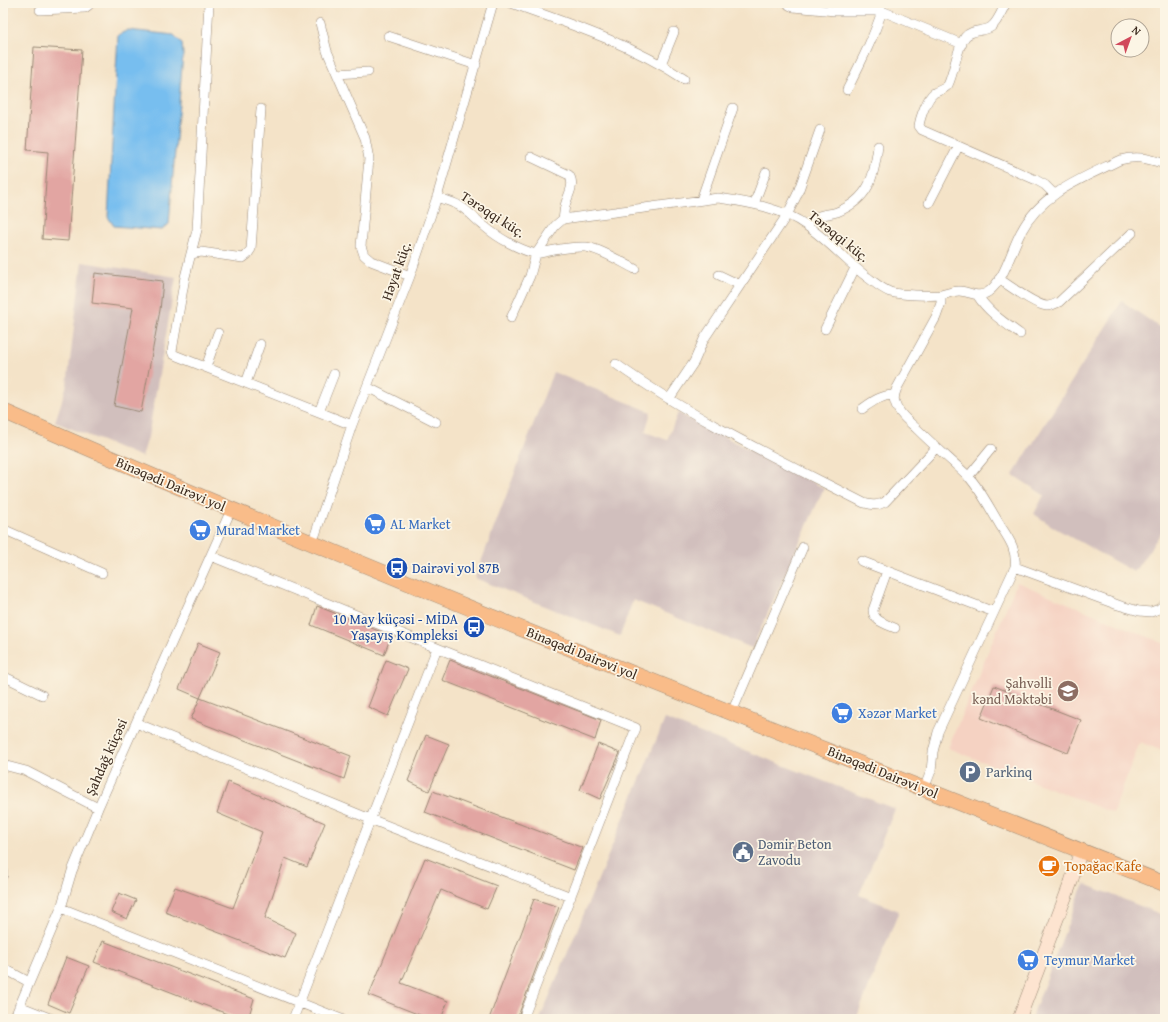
<svg xmlns="http://www.w3.org/2000/svg" width="1168" height="1022" font-family="'Gentium Book Plus',serif">
	<style>
		.built { fill: #f5d2c2 }
		.industrial { fill: #d1bfbd }
		.water { fill: #77beef; stroke: #597486 }
		.building { fill: #e2a5a2 }
		.lines { fill: none; stroke-linecap: round; stroke-linejoin: round }
		.street-casing { stroke: #988673; stroke-width: 10 }
		.secondary-casing { stroke: #988673; stroke-width: 14 }
		.primary-casing { stroke: #988673; stroke-width: 16 }
		.street { stroke: #fff; stroke-width: 9 }
		.secondary { stroke: #fde4d0; stroke-width: 13 }
		.primary { stroke: #f9bc89; stroke-width: 15 }
		.labels { text-anchor: middle; dominant-baseline: central; stroke-width: 3.5; stroke-linejoin: round; paint-order: stroke }
		.street-label { font-size: 14px; fill: #3b2a1e; stroke: #fcf5e5 }
		.shop-label { font-size: 14px; fill: #366cbe; stroke: #fcf5e5; text-anchor: start }
		.transit-label { font-size: 14px; fill: #164399; stroke: #fcf5e5; text-anchor: start }
		.education-label { font-size: 14px; fill: #785e54; stroke: #fcf5e5; text-anchor: end }
		.service-label { font-size: 14px; fill: #4e5e75; stroke: #fcf5e5; text-anchor: start }
		.food-label { font-size: 14px; fill: #c56008; stroke: #fcf5e5; text-anchor: start }
	</style>
	<rect width="100%" height="100%" fill="#fcf5e5"/>
	<filter id="ink" filterUnits="userSpaceOnUse"><feTurbulence type="fractalNoise" baseFrequency=".025" numOctaves="2"/><feDisplacementMap in="SourceGraphic" scale="8" xChannelSelector="R" yChannelSelector="G"/><feConvolveMatrix kernelMatrix="1 2 1 2 8 2 1 2 1" color-interpolation-filters="sRGB"/></filter>
	<filter id="wash" filterUnits="userSpaceOnUse"><feTurbulence type="fractalNoise" baseFrequency=".012" numOctaves="4" result="noise"/><feDisplacementMap in="SourceGraphic" scale="16" xChannelSelector="R" yChannelSelector="G"/><feGaussianBlur stdDeviation="0.9" result="paint"/><feColorMatrix in="noise" values="0 0 0 0 0 0 0 0 0 0 0 0 0 0 0 0 0 1.4 0 .05"/><feComposite in="paint" operator="in"/></filter>
	<g filter="url(#wash)">
		<rect width="100%" height="100%" fill="#f4e3c8"/>
		<!-- built -->
		<path class="built" d="M1017,582L1165,644V752L1140,742L1113,813L948,748Z"/>
		<!-- industrial -->
		<path class="industrial" d="M82,262L176,277L148,437L142,457L55,422L67,385Z
			M1122,301L1159,327L1165,319V527L1134,572L1055,528L1034,514L1044,495L1013,475Z
			M553,372L651,412L645,432L667,440L678,413L824,488L752,648L633,600L620,636L475,578Z
			M665,719L895,809L859,895L899,911L856,1019H540Z
			M1085,884L1165,916V1019H1031L1081,890Z"/>
		<!-- water -->
		<path class="water" d="M128,30L174,35L182,43L183,54L169,224L162,230L114,226L108,217L118,35Z"/>
		<g id="blocks">
			<!-- building -->
			<path class="building" d="M34,47L82,50L68,241L42,239L48,152L27,150Z
				M95,273L163,281L160,310L141,412L114,406L133,308L92,303Z
				M317,606L391,636L384,655L311,625Z
				M198,643L220,652L200,698L179,689Z
				M386,660L408,669L388,716L368,707Z
				M450,660L601,720L595,740L442,680Z
				M994,686L1081,720L1068,753L981,718Z
				M200,698L351,756L344,779L191,719Z
				M426,735L449,744L429,791L408,781Z
				M598,744L620,753L600,799L580,790Z
				M228,782L325,823L307,867L285,858L265,918L296,933L285,958L165,912L175,887L233,908L262,832L217,813Z
				M433,791L583,848L574,870L425,812Z
				M425,858L497,886L487,909L441,890L401,983L448,1001L441,1019H430L369,995Z
				M119,893L136,900L127,919L111,912Z
				M534,899L559,907L517,1019H489Z
				M103,941L254,999L248,1019H240L94,962Z
				M66,957L89,966L69,1013L48,1004Z"/>
		</g>
	</g>
	<g filter="url(#ink)">
		<use href="#blocks" fill-opacity="0" stroke="#988673" stroke-width="1"/>
		<g class="lines">
			<!-- street casing -->
			<g class="street-casing">
				<path id="street" d="M209,3L197,230L185,277L172,351L173,354L177,356L352,425
					M511,3C570,24 631,44 684,79
					M789,3V5L793,7L835,11H882L962,44
					M1006,3C1002,10 998,22 991,27C984,32 971,29 965,37C956,50 955,70 948,85C944,90 939,90 934,93C927,98 920,118 919,126L922,130L1036,180L1045,185L1054,194
					M40,10L85,8L89,5V3
					M320,23L327,51L365,138L369,159L361,246L364,255L371,261L410,276
					M388,36L476,65
					M661,64L674,32
					M337,74L368,72
					M847,90C860,64 873,39 882,11L875,3
					M531,157L569,175C576,185 567,196 565,206C564,210 564,215 563,219
					M437,197C444,200 451,201 458,205C468,210 475,219 484,226C498,238 518,249 536,254L555,226L563,219L718,198C747,202 783,208 807,226C829,241 846,261 867,277C874,282 882,289 890,292C900,295 931,296 941,295C947,294 953,291 959,291C969,291 978,299 988,292C1005,280 1011,250 1021,232C1041,193 1083,178 1120,160C1138,155 1148,159 1165,164
					M701,200L733,108
					M929,203L958,147
					M754,204L766,172
					M806,225C811,222 815,218 819,216C825,214 831,214 837,212C869,199 874,178 878,146
					M191,254L201,252L243,258L247,255L251,249L261,109
					M719,275L740,285
					M999,279C1010,286 1035,305 1047,306C1052,306 1055,304 1059,302L1132,233
					M978,296C988,312 1005,323 1020,334
					M511,318L530,276L536,254C552,250 569,246 586,247C601,249 621,262 635,269
					M825,329L855,268
					M616,364C693,419 780,460 864,503C872,505 878,506 885,502L936,448
					M206,367L218,333
					M246,383L260,344
					M367,387L436,422
					M669,399L694,362L704,339L787,215L797,195L820,130
					M862,409C872,402 881,395 894,395
					M319,412L334,374
					M968,477L991,449
					M3,529L102,573
					M312,544L352,425L410,276L437,197L493,3
					M211,556L437,648L636,728L523,1019
					M861,561L994,612
					M1015,567L1118,605L1139,611L1151,612L1159,609L1165,604
					M887,571L873,610C873,621 886,624 895,628
					M3,676L42,695
					M732,712L803,547
					M136,723L370,819L571,897
					M3,765L26,771L98,808
					M924,789L931,771L933,752L938,732L1015,567C1017,549 1009,539 1000,525C990,509 981,490 968,476C951,460 933,445 916,428C908,421 898,413 895,402C893,397 895,393 897,388L936,317L941,303V295
					M3,866V875
					M61,908L341,1019
					M3,968L29,982
					M19,1006L52,1019
					M14,1019L61,908L72,871L98,808L231,510
					M293,1019L437,648"/>
			</g>
			<!-- secondary casing -->
			<g class="secondary-casing">
				<path id="secondary" d="M1019,1019L1071,882L1081,850"/>
			</g>
			<!-- primary casing -->
			<g class="primary-casing">
				<path id="primary" d="M3,411C386,580 776,730 1165,884"/>
			</g>
			<!-- street -->
			<use href="#street" class="street"/>
			<!-- secondary -->
			<use href="#secondary" class="secondary"/>
			<!-- primary -->
			<use href="#primary" class="primary"/>
		</g>
	</g>
	<!-- icons -->
	<defs>
		<g id="supermarket-disc" transform="scale(1.15)"><circle r="9.5" fill="#3f7fe0" stroke="#fcf5e5"/><path d="M-6-5.5h2.5l.6 2H6L4.5 2H-2.5L-4.4-4H-6ZM-1.5 3.2a1.3 1.3 0 1 0 .1 0ZM3 3.2a1.3 1.3 0 1 0 .1 0Z" fill="#fff"/></g>
		<g id="bus-disc" transform="scale(1.15)"><circle r="9.5" fill="#1a4fb4" stroke="#fcf5e5"/><path d="M-5-6H5V4H4V6H2V4H-2V6H-4V4H-5ZM-3.5-4V0h7V-4ZM-3.5 1.2v1.5H-2V1.2ZM2 1.2v1.5H3.5V1.2Z" fill="#fff"/></g>
		<g id="school-disc" transform="scale(1.15)"><circle r="9.5" fill="#8d6e63" stroke="#fcf5e5"/><path d="M0-5L7-2L0 1L-7-2ZM-4 1L0 2.5L4 1V4Q0 6-4 4Z" fill="#fff"/></g>
		<g id="parking-disc" transform="scale(1.15)"><circle r="9.5" fill="#5c6f8a" stroke="#fcf5e5"/><path d="M-3.5-5.5H1a3.5 3.5 0 0 1 0 7H-1V5.5H-3.5ZM-1-3.4V-.6H.8a1.4 1.4 0 0 0 0-2.8Z" fill="#fff"/></g>
		<g id="civic-disc" transform="scale(1.15)"><circle r="9.5" fill="#5c6f8a" stroke="#fcf5e5"/><path d="M-.6-6.5H3V-4.5H.6V-3L4-1V1h2V6H-6V1h2V-1L-.6-3ZM-1.2 2.5V6h2.4V2.5Z" fill="#fff"/></g>
		<g id="cafe-disc" transform="scale(1.15)"><circle r="9.5" fill="#e8710a" stroke="#fcf5e5"/><path d="M-5.5-4.5H6V0H3Q3 3.5 0 3.5H-2.5Q-5.5 3.5-5.5 0ZM3-3.2v2h1.7v-2ZM-6 4.5H4V6H-6Z" fill="#fff"/></g>
	</defs>
	<g fill-rule="evenodd">
		<use href="#supermarket-disc" x="375" y="524"/>
		<use href="#supermarket-disc" x="200" y="530"/>
		<use href="#bus-disc" x="397" y="568"/>
		<use href="#bus-disc" x="474" y="627"/>
		<use href="#school-disc" x="1068" y="691"/>
		<use href="#supermarket-disc" x="842" y="713"/>
		<use href="#parking-disc" x="970" y="772"/>
		<use href="#civic-disc" x="743" y="852"/>
		<use href="#cafe-disc" x="1049" y="866"/>
		<use href="#supermarket-disc" x="1028" y="960"/>
	</g>
	<g class="labels">
		<!-- street labels -->
		<g class="street-label">
			<text transform="translate(493 214) rotate(33)">Tərəqqi küç.</text>
			<text transform="translate(839 236) rotate(39)">Tərəqqi küç.</text>
			<text transform="translate(396 271) rotate(-70)">Həyat küç.</text>
			<text transform="translate(171 484) rotate(23)">Binəqədi Dairəvi yol</text>
			<text transform="translate(582 653) rotate(22)">Binəqədi Dairəvi yol</text>
			<text transform="translate(106 757) rotate(-66)">Şahdağ küçəsi</text>
			<text transform="translate(883 772) rotate(22)">Binəqədi Dairəvi yol</text>
		</g>
		<!-- shop labels -->
		<g class="shop-label">
			<text x="390" y="524">AL Market</text>
			<text x="216" y="530">Murad Market</text>
			<text x="858" y="713">Xəzər Market</text>
			<text x="1044" y="960">Teymur Market</text>
		</g>
		<!-- transit labels -->
		<g class="transit-label">
			<text x="412" y="568">Dairəvi yol 87B</text>
			<text x="458" y="619" text-anchor="end">10 May küçəsi - MİDA<tspan x="458" dy="16">Yaşayış Kompleksi</tspan></text>
		</g>
		<!-- education labels -->
		<g class="education-label">
			<text x="1052" y="683">Şahvəlli<tspan x="1052" dy="16">kənd Məktəbi</tspan></text>
		</g>
		<!-- service labels -->
		<g class="service-label">
			<text x="986" y="772">Parkinq</text>
			<text x="758" y="844">Dəmir Beton<tspan x="758" dy="16">Zavodu</tspan></text>
		</g>
		<!-- food labels -->
		<g class="food-label">
			<text x="1064" y="866">Topağac Kafe</text>
		</g>
	</g>
	<!-- margin -->
	<rect width="1168" height="1022" fill="none" stroke="#fcf5e5" stroke-width="16"/>
	<!-- north arrow -->
	<g transform="translate(1130 38) rotate(41)"><circle r="19" fill="#fcf5e5" stroke="#afa495"/>
	<path d="M0-3L7 15L0 10L-7 15Z" fill="#d1495b"/>
	<text y="-6" font-size="11" font-weight="bold" text-anchor="middle" fill="#3b2a1e">N</text>
	</g>
</svg>
